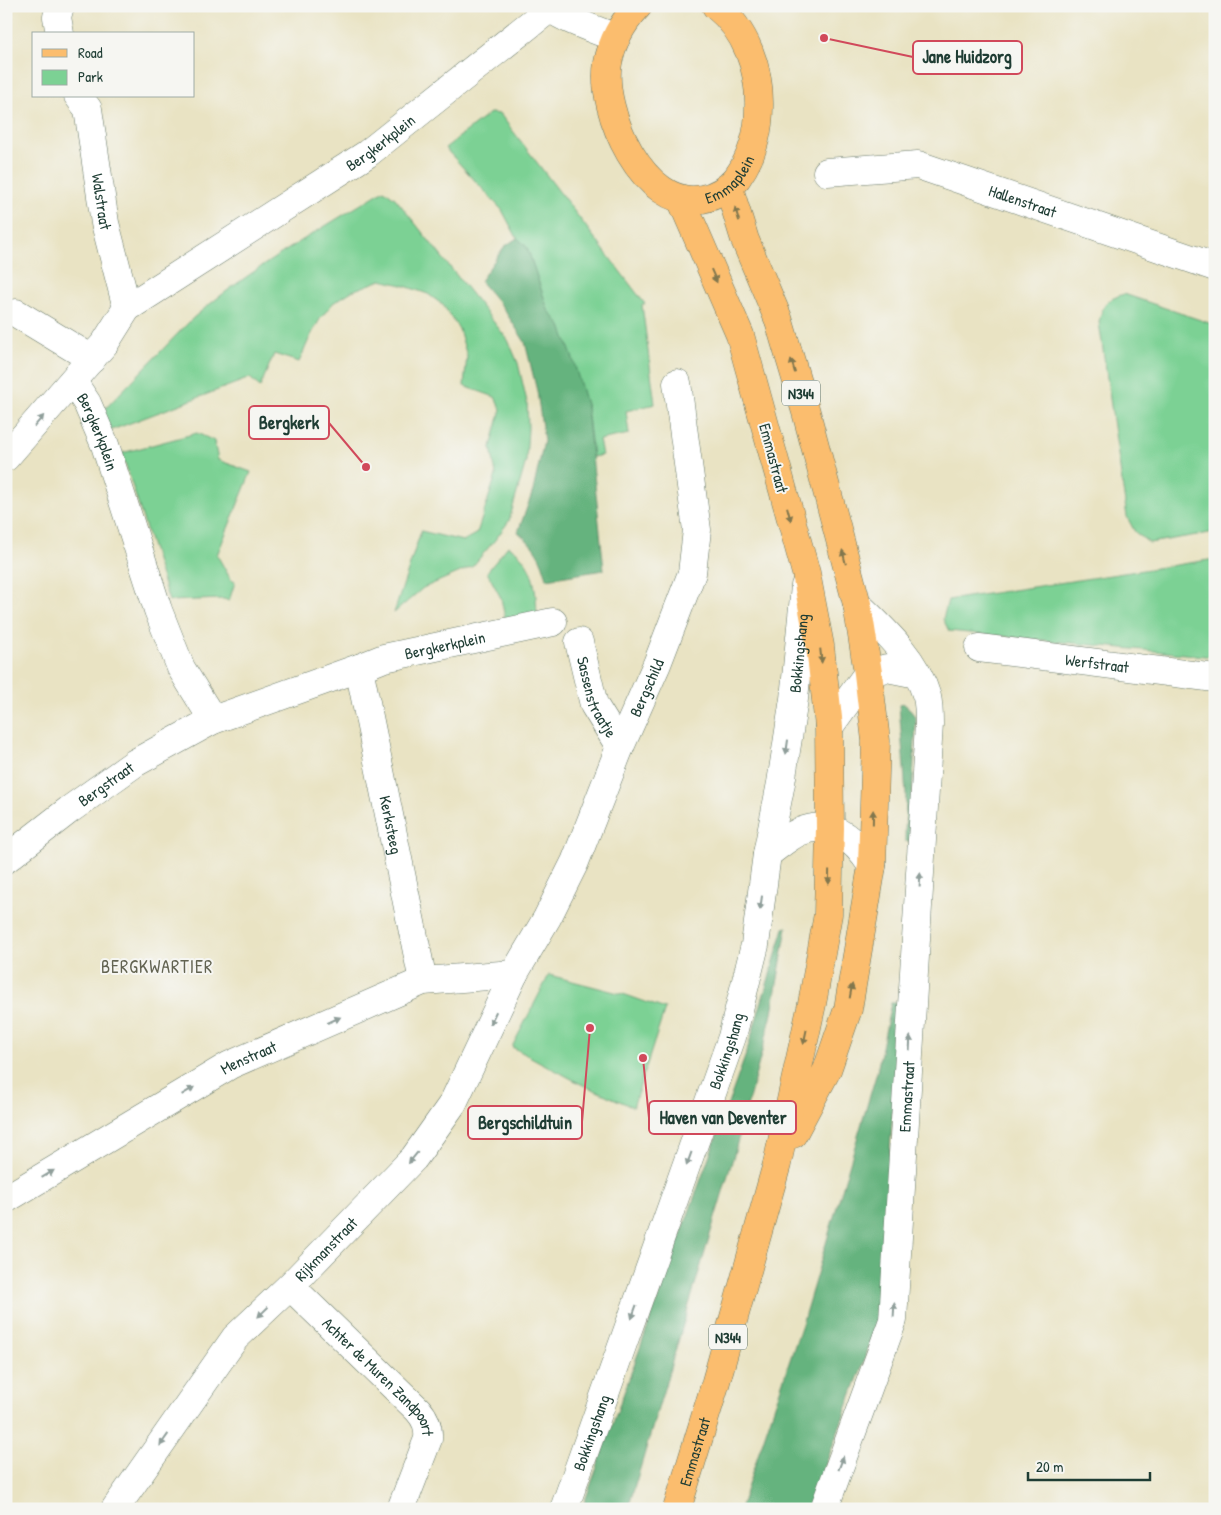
<svg xmlns="http://www.w3.org/2000/svg" width="1221" height="1515" font-family="'Patrick Hand',sans-serif">
	<style>
		.green { fill: #7cd194; stroke: #4e8764 }
		.forest { fill: #65b37e; stroke: #427859 }
		.lines { fill: none; stroke-linecap: round; stroke-linejoin: round }
		.minor-casing { stroke: #676; stroke-width: 29 }
		.major-casing { stroke: #676; stroke-width: 29 }
		.minor { stroke: #fff; stroke-width: 28 }
		.major { stroke: #fbbd6e; stroke-width: 28 }
		.oneway { fill: #82774e }
		.oneway2 { fill: #8f9e9a }
		.labels { text-anchor: middle; dominant-baseline: central; stroke-width: 4; stroke-linejoin: round; paint-order: stroke }
		.shield { fill: #f6f6f2; stroke: #60746d; stroke-width: 1 }
		.shield-label { font-size: 15px; font-weight: bold; fill: #1f3d34 }
		.street-label { font-size: 16px; fill: #1f3d34; stroke: #f6f6f2 }
		.neighbourhood-label { font-size: 18px; letter-spacing: 1px; fill: #636452; stroke: #f6f6f2 }
		.leader { fill: none; stroke: #d1495b; stroke-width: 2 }
		.callout-dot { fill: #d1495b; stroke: #f6f6f2; stroke-width: 2 }
		.callout { fill: #f6f6f2; stroke: #d1495b; stroke-width: 2 }
		.callout-label { font-size: 18px; text-anchor: middle; font-weight: bold; fill: #1f3d34 }
	</style>
	<rect width="100%" height="100%" fill="#f6f6f2"/>
	<filter id="ink" filterUnits="userSpaceOnUse"><feTurbulence type="fractalNoise" baseFrequency=".02" numOctaves="2"/><feDisplacementMap in="SourceGraphic" scale="10" xChannelSelector="R" yChannelSelector="G"/><feConvolveMatrix kernelMatrix="1 2 1 2 8 2 1 2 1" color-interpolation-filters="sRGB"/></filter>
	<filter id="wash" filterUnits="userSpaceOnUse"><feTurbulence type="fractalNoise" baseFrequency=".0096" numOctaves="4" result="noise"/><feDisplacementMap in="SourceGraphic" scale="20" xChannelSelector="R" yChannelSelector="G"/><feGaussianBlur stdDeviation="1.12" result="paint"/><feColorMatrix in="noise" values="0 0 0 0 0 0 0 0 0 0 0 0 0 0 0 0 0 1.4 0 .05"/><feComposite in="paint" operator="in"/></filter>
	<g filter="url(#wash)">
		<rect width="100%" height="100%" fill="#e9e3c3"/>
		<!-- green -->
		<path class="green" d="M490,113L500,114L645,304L642,305L655,404L626,411L629,434L599,440L602,455L593,457L587,408L561,326L548,310L527,247L517,238L502,210L445,148Z
			M384,190L395,198L508,340L518,363L527,402L528,428L526,461L509,521L495,540L472,567L423,588L394,613L421,531L463,541L477,533L496,475L491,447L501,409L495,397L464,386L467,356L459,329L443,305L428,294L402,285L381,280L352,291L333,303L320,319L310,337L299,362L274,354L260,387L250,378L109,431L103,411L192,319C248,270 320,230 384,190Z
			M1124,294L1215,325V532L1149,543L1135,532L1127,517L1099,322C1103,304 1106,300 1124,294Z
			M197,433L214,441L218,460L251,472L217,555L231,580L235,582L229,601L224,599L169,601L122,453Z
			M508,546C535,561 536,589 537,617L506,623L501,598L487,572Z
			M1215,559V657L949,631L943,619L948,600Z
			M549,975L626,995L665,1009L633,1107L581,1084L512,1047Z"/>
		<!-- forest -->
		<path class="forest" d="M517,238L527,247L548,310L561,326L573,359L587,408L604,570L547,579C542,558 535,546 518,532L533,491L544,441L537,391L525,342L503,308L480,281L504,247Z
			M903,703L911,710L916,719L910,842L905,841L906,794L899,705Z
			M787,927L771,1018L733,1158L628,1509H582L745,1057L784,928Z
			M891,1003H900L879,1312L866,1356L809,1509H740L802,1324L877,1072Z"/>
	</g>
	<g filter="url(#ink)">
		<g class="lines">
			<!-- minor casing -->
			<g class="minor-casing">
				<g id="minor">
					<path d="M548,6C555,16 602,32 616,38"/>
					<path d="M60,34L57,17L60,6"/>
					<path id="s1" d="M78,96L88,109L105,223L127,308"/>
					<path id="s2" d="M827,172L918,165L1215,267"/>
					<path d="M16,313L92,359"/>
					<path id="s3" d="M73,382L87,403L105,445L158,610L181,668L213,720"/>
					<path id="s4" d="M6,457L105,343L127,308L367,154L549,9"/>
					<path id="s5" d="M579,642L594,705L620,747"/>
					<path id="s6" d="M979,648L1215,678"/>
					<path id="s7" d="M359,668L423,981"/>
					<path d="M829,727L868,673L887,668L917,674"/>
					<path d="M767,854C777,847 788,837 799,832C832,818 855,840 872,866"/>
					<path id="s8" d="M6,859L69,810L135,763L213,720L359,668L384,658L553,622"/>
					<path id="s9" d="M6,1199L230,1065L423,981L514,974"/>
					<path id="s10" d="M290,1286L418,1410C426,1419 429,1427 428,1439L401,1509"/>
					<path id="s11" d="M115,1509L235,1338L290,1286L414,1158L453,1103L514,974L547,918L575,862L620,747L657,664L692,573L697,530L677,383"/>
					<path id="s12" d="M564,1509L732,1037L755,945L767,854L781,783L794,699L805,586"/>
					<path id="s13" d="M824,1509L893,1320L929,724C929,715 929,705 927,697C916,659 884,630 857,604"/>
				</g>
			</g>
			<!-- major casing -->
			<g class="major-casing">
				<g id="major">
					<path id="s14" d="M638,6C623,22 612,41 608,63C599,110 644,211 702,199C717,196 728,189 737,178C752,157 759,133 759,107C760,69 746,30 716,6"/>
					<path d="M729,188L745,240L778,318L806,412L857,604L868,673L876,741L872,866L848,1009L827,1070L793,1134"/>
					<path id="s15" d="M677,1509L715,1385L777,1164L812,1004L828,914L830,828L829,727L820,646L806,573L740,335L681,199"/>
				</g>
			</g>
			<!-- minor -->
			<use href="#minor" class="minor"/>
			<!-- major -->
			<use href="#major" class="major"/>
		</g>
		<!-- one-way arrows -->
		<defs><path id="oneway-solid" d="M-6-.8H1V-3.2L6.5 0L1 3.2V.8H-6Z" transform="scale(1.25)"/></defs>
		<g class="oneway">
			<use href="#oneway-solid" transform="translate(737 214) rotate(-107)"/>
			<use href="#oneway-solid" transform="translate(714 276) rotate(66)"/>
			<use href="#oneway-solid" transform="translate(793 366) rotate(-106)"/>
			<use href="#oneway-solid" transform="translate(789 514) rotate(75)"/>
			<use href="#oneway-solid" transform="translate(844 557) rotate(-104)"/>
			<use href="#oneway-solid" transform="translate(821 656) rotate(84)"/>
			<use href="#oneway-solid" transform="translate(873 817) rotate(-89)"/>
			<use href="#oneway-solid" transform="translate(829 877) rotate(91)"/>
			<use href="#oneway-solid" transform="translate(851 991) rotate(-80)"/>
			<use href="#oneway-solid" transform="translate(805 1037) rotate(102)"/>
		</g>
		<g class="oneway2">
			<use href="#oneway-solid" transform="translate(39 421) rotate(-49)"/>
			<use href="#oneway-solid" transform="translate(787 747) rotate(98)"/>
			<use href="#oneway-solid" transform="translate(920 880) rotate(-87)"/>
			<use href="#oneway-solid" transform="translate(761 903) rotate(98)"/>
			<use href="#oneway-solid" transform="translate(493 1018) rotate(115)"/>
			<use href="#oneway-solid" transform="translate(334 1020) rotate(-24)"/>
			<use href="#oneway-solid" transform="translate(910 1043) rotate(-87)"/>
			<use href="#oneway-solid" transform="translate(188 1091) rotate(-31)"/>
			<use href="#oneway-solid" transform="translate(413 1158) rotate(129)"/>
			<use href="#oneway-solid" transform="translate(689 1159) rotate(110)"/>
			<use href="#oneway-solid" transform="translate(48 1174) rotate(-31)"/>
			<use href="#oneway-solid" transform="translate(894 1310) rotate(-87)"/>
			<use href="#oneway-solid" transform="translate(263 1312) rotate(136)"/>
			<use href="#oneway-solid" transform="translate(634 1312) rotate(110)"/>
			<use href="#oneway-solid" transform="translate(164 1440) rotate(125)"/>
			<use href="#oneway-solid" transform="translate(841 1463) rotate(-70)"/>
		</g>
	</g>
	<g class="labels">
		<!-- shield labels -->
		<g class="shield">
			<rect x="782" y="380.5" width="38" height="25" rx="4"/>
			<rect x="709" y="1324.5" width="38" height="25" rx="4"/>
		</g>
		<g class="shield-label">
			<text x="801" y="393">N344</text>
			<text x="728" y="1337">N344</text>
		</g>
		<!-- street labels -->
		<g class="street-label">
			<text stroke="none"><textPath href="#s4" startOffset="495">Bergkerkplein</textPath></text>
			<text stroke="none"><textPath href="#s14" startOffset="286">Emmaplein</textPath></text>
			<text stroke="none"><textPath href="#s1" startOffset="110">Walstraat</textPath></text>
			<text stroke="none"><textPath href="#s2" startOffset="202">Hallenstraat</textPath></text>
			<text stroke="none"><textPath href="#s3" startOffset="56">Bergkerkplein</textPath></text>
			<text transform="translate(774 458) rotate(75)">Emmastraat</text>
			<text stroke="none"><textPath href="#s8" startOffset="494">Bergkerkplein</textPath></text>
			<text stroke="none"><textPath href="#s12" startOffset="891">Bokkingshang</textPath></text>
			<text stroke="none"><textPath href="#s6" startOffset="119">Werfstraat</textPath></text>
			<text stroke="none"><textPath href="#s11" startOffset="989">Bergschild</textPath></text>
			<text stroke="none"><textPath href="#s5" startOffset="58">Sassenstraatje</textPath></text>
			<text stroke="none"><textPath href="#s8" startOffset="125">Bergstraat</textPath></text>
			<text stroke="none"><textPath href="#s7" startOffset="160">Kerksteeg</textPath></text>
			<text stroke="none"><textPath href="#s12" startOffset="486">Bokkingshang</textPath></text>
			<text stroke="none"><textPath href="#s9" startOffset="281">Menstraat</textPath></text>
			<text stroke="none"><textPath href="#s13" startOffset="425">Emmastraat</textPath></text>
			<text stroke="none"><textPath href="#s11" startOffset="336">Rijkmanstraat</textPath></text>
			<text stroke="none"><textPath href="#s10" startOffset="128">Achter de Muren Zandpoort</textPath></text>
			<text stroke="none"><textPath href="#s12" startOffset="81">Bokkingshang</textPath></text>
			<text stroke="none"><textPath href="#s15" startOffset="60">Emmastraat</textPath></text>
		</g>
		<!-- neighbourhood labels -->
		<g class="neighbourhood-label">
			<text x="157" y="966">BERGKWARTIER</text>
		</g>
	</g>
	<!-- callouts -->
	<path class="leader" d="M824 38L913 57M366 467L329 423M643 1058L649 1118M590 1028L582 1122"/>
	<g class="callout-dot">
		<circle cx="824" cy="38" r="5"/>
		<circle cx="366" cy="467" r="5"/>
		<circle cx="643" cy="1058" r="5"/>
		<circle cx="590" cy="1028" r="5"/>
	</g>
	<g class="callout">
		<rect x="913" y="41" width="109" height="33" rx="5"/>
		<rect x="249" y="406" width="80" height="33" rx="5"/>
		<rect x="649" y="1101" width="147" height="33" rx="5"/>
		<rect x="468" y="1106" width="114" height="33" rx="5"/>
	</g>
	<g class="callout-label">
		<text x="967" y="63">Jane Huidzorg</text>
		<text x="289" y="429">Bergkerk</text>
		<text x="723" y="1124">Haven van Deventer</text>
		<text x="525" y="1129">Bergschildtuin</text>
	</g>
	<!-- margin -->
	<rect width="1221" height="1515" fill="none" stroke="#f6f6f2" stroke-width="25"/>
	<!-- legend -->
	<rect x="32" y="32" width="162" height="65" fill="#f6f6f2" stroke="#a0aca6"/>
	<rect x="42" y="49" width="25" height="8" fill="#fbbd6e" stroke="#a0aca6"/>
	<text x="78" y="58" font-size="15" fill="#1f3d34">Road</text>
	<rect x="42" y="70" width="25" height="15" fill="#7cd194" stroke="#a0aca6"/>
	<text x="78" y="82" font-size="15" fill="#1f3d34">Park</text>
	<!-- scale -->
	<path d="M1028 1472v8h122v-8" fill="none" stroke="#1f3d34" stroke-width="2.5"/>
	<text x="1036" y="1472" font-size="15" fill="#1f3d34" stroke="#f6f6f2" stroke-width="4" paint-order="stroke">20 m</text>
</svg>
